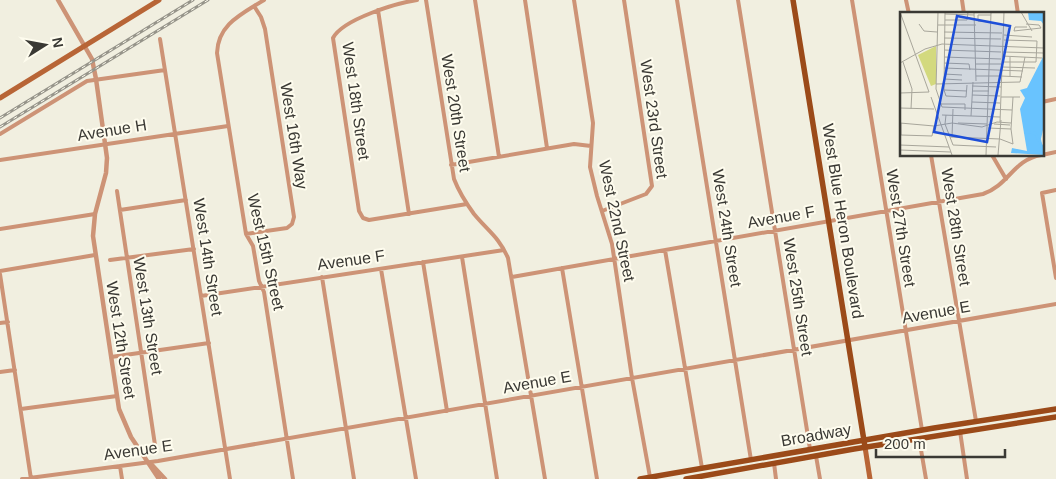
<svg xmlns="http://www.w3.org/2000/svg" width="1056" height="479" font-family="Arial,sans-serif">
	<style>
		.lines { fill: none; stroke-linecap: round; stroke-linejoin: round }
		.minor { stroke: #cd9376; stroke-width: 4 }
		.tertiary { stroke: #cd9376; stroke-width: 4.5 }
		.secondary { stroke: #b86536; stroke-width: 5 }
		.primary { stroke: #9b4a19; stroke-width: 5.5 }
		.rail-casing { stroke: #96948a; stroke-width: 3 }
		.rail { stroke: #fefcee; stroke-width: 1; stroke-dasharray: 4; stroke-linecap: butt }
		.labels { text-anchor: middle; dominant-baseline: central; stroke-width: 4; stroke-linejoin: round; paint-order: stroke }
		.street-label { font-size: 16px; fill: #3a3934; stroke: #fefcee }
		.inset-river { fill: none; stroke: #69c3fe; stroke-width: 2.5 }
		.inset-road { fill: none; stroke: #a8a69b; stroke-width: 1 }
		.view { fill: #1d4ed8; fill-opacity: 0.15; stroke: #1d4ed8; stroke-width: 2.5 }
		.inset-edge { fill: none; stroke: #3a3934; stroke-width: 2.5 }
	</style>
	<rect width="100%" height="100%" fill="#f1efe0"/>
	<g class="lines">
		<!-- minor -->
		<path class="minor" d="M264,0C242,14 218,24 217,53L246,234L253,246L259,281L264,292L293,479
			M417,0C397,3 343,19 333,38L359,211L363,218L369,220L467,204
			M426,0L454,179C459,192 466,203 474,214C488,231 499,237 508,258L545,479
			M475,0L499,157
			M525,0L547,148
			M574,0L593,123L590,167L597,196L612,244L632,378L650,477
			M677,0L751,460
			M738,0L810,449
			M852,0L922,430
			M906,0L909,14
			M962,0L964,14
			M1016,0L1018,14
			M378,10L409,214
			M160,39L230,479
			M1042,102L1056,99
			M0,134L87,81L165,70
			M931,155L976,421
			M992,155L1006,179
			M1042,155L1056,152
			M0,160L228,126
			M451,165L574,144L591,146
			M1056,190L1042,193L1056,278
			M117,191L155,445
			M120,210L186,200
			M602,211L646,194L652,186L624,0
			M0,229L95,214
			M246,234L287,228L292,224L294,217L265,29L261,17L254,6
			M665,250L702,468
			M462,257L497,479
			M110,260L194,249
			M423,262L447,411
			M562,268L597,479
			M381,269L416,479
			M0,271L95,255
			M0,274L31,479
			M322,277L354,479
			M512,277L983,194C1009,185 1013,160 1041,155
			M201,296L504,250
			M0,323L8,322
			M111,357L209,343
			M0,372L15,370
			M21,409L117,396
			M960,431L967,479
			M919,438L926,479
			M816,456L820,479
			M774,463L776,479
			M120,466L122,479
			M22,479L158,461L1056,304"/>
		<!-- tertiary -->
		<path class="tertiary" d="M58,0L92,59L96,79L107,158L106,173L95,214L93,236L119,409L131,437L159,479
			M152,465L165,479"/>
		<!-- secondary -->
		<path class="secondary" d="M0,98L159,0
			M865,447L870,479"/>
		<!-- primary -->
		<path class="primary" d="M793,0L865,447
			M640,479L934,428L1056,409
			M686,479L854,449L1056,417"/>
		<!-- rail casing -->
		<g class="rail-casing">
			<path id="rail" d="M0,118L193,0
				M0,127L208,0"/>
		</g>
		<!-- rail -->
		<use href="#rail" class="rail"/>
	</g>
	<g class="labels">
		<!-- street labels -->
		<g class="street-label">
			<text transform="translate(356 101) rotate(82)">West 18th Street</text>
			<text transform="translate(456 113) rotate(81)">West 20th Street</text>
			<text transform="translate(654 119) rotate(82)">West 23rd Street</text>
			<text transform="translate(112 130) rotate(-9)">Avenue H</text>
			<text transform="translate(294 136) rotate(81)">West 16th Way</text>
			<text transform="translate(781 217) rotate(-10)">Avenue F</text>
			<text transform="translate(617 221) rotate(78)">West 22nd Street</text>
			<text transform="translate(843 221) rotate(81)">West Blue Heron Boulevard</text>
			<text transform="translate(956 227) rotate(81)">West 28th Street</text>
			<text transform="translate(727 228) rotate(81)">West 24th Street</text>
			<text transform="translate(901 228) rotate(81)">West 27th Street</text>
			<text transform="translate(266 252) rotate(77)">West 15th Street</text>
			<text transform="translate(208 257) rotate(81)">West 14th Street</text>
			<text transform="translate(351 260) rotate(-8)">Avenue F</text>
			<text transform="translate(798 297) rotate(81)">West 25th Street</text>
			<text transform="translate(936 312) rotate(-10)">Avenue E</text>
			<text transform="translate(148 316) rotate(81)">West 13th Street</text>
			<text transform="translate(121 340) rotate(81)">West 12th Street</text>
			<text transform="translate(537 382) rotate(-10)">Avenue E</text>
			<text transform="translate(816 435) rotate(-10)">Broadway</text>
			<text transform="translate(138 450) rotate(-8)">Avenue E</text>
		</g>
	</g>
	<!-- overview -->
	<g transform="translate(900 12)">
		<rect width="144" height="144" fill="#f1efe0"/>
		<path d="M36,34V72L31,74L18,43Z" fill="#d3d97e"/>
		<path d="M128,0H144V13L141,9L129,8ZM144,43V113L141,127L144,143L111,141L112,136L127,139L120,97L125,86L120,78L127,76Z" fill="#69c3fe"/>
		<path class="inset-river" d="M124,120L135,121L144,138"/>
		<path class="inset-road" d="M0,0L29,80M38,0L36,77L42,95L112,98M74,0L76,69M121,0L132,19M45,2L74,3M45,8H67L68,0M90,10L78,9V3H91M19,12L24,19L37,20M126,12L139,13L141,16L114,19L115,15H127M38,13H76M44,20L102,21M104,23L132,25M44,26L101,27M44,38L101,40M103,40L144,41M102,44L142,46M44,45L101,47M3,50L12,77L11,97M102,50H136L137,29L104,28M0,51L25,37L42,32L144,36M44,51L69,52L70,58M76,52H101M102,55L135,56M44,56L123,59M44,62L62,63M76,64H101M101,64L122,65M110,64V45M44,67L62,68M36,72L120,70L125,45M72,74L101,75M44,78L45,0M44,78L46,84L66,85L67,73M44,78L67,79M72,79H89M0,81L29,80M72,83L100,84M31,85L52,143M101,85H120M72,90L100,91M40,92H65V98M0,96L34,97M42,103L100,105M46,103L45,112L53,133L96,135M71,104L73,70M100,110L104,0M0,111L34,114L52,111L82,115L97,110L111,111M1,111V123L32,124L34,114M58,111L87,112M94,112L110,113M88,116L111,117M50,125L100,127L113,132L111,117L113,85M52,125L53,97M0,133L49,135M0,138L51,140M86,143L91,1M98,143L101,108"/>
		<path class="view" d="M57,4L110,14L87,130L34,120Z"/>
		<rect width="144" height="144" class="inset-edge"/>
	</g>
	<!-- north arrow -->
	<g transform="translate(45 45) rotate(79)" stroke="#fefcee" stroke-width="4" paint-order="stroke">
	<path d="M0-4L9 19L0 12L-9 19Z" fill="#3a3934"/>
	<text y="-8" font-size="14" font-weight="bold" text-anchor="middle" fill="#3a3934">N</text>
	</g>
	<!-- scale -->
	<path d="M876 449v8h129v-8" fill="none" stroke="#3a3934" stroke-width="2.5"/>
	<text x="884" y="449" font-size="15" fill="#3a3934" stroke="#fefcee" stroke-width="4" paint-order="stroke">200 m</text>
</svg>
